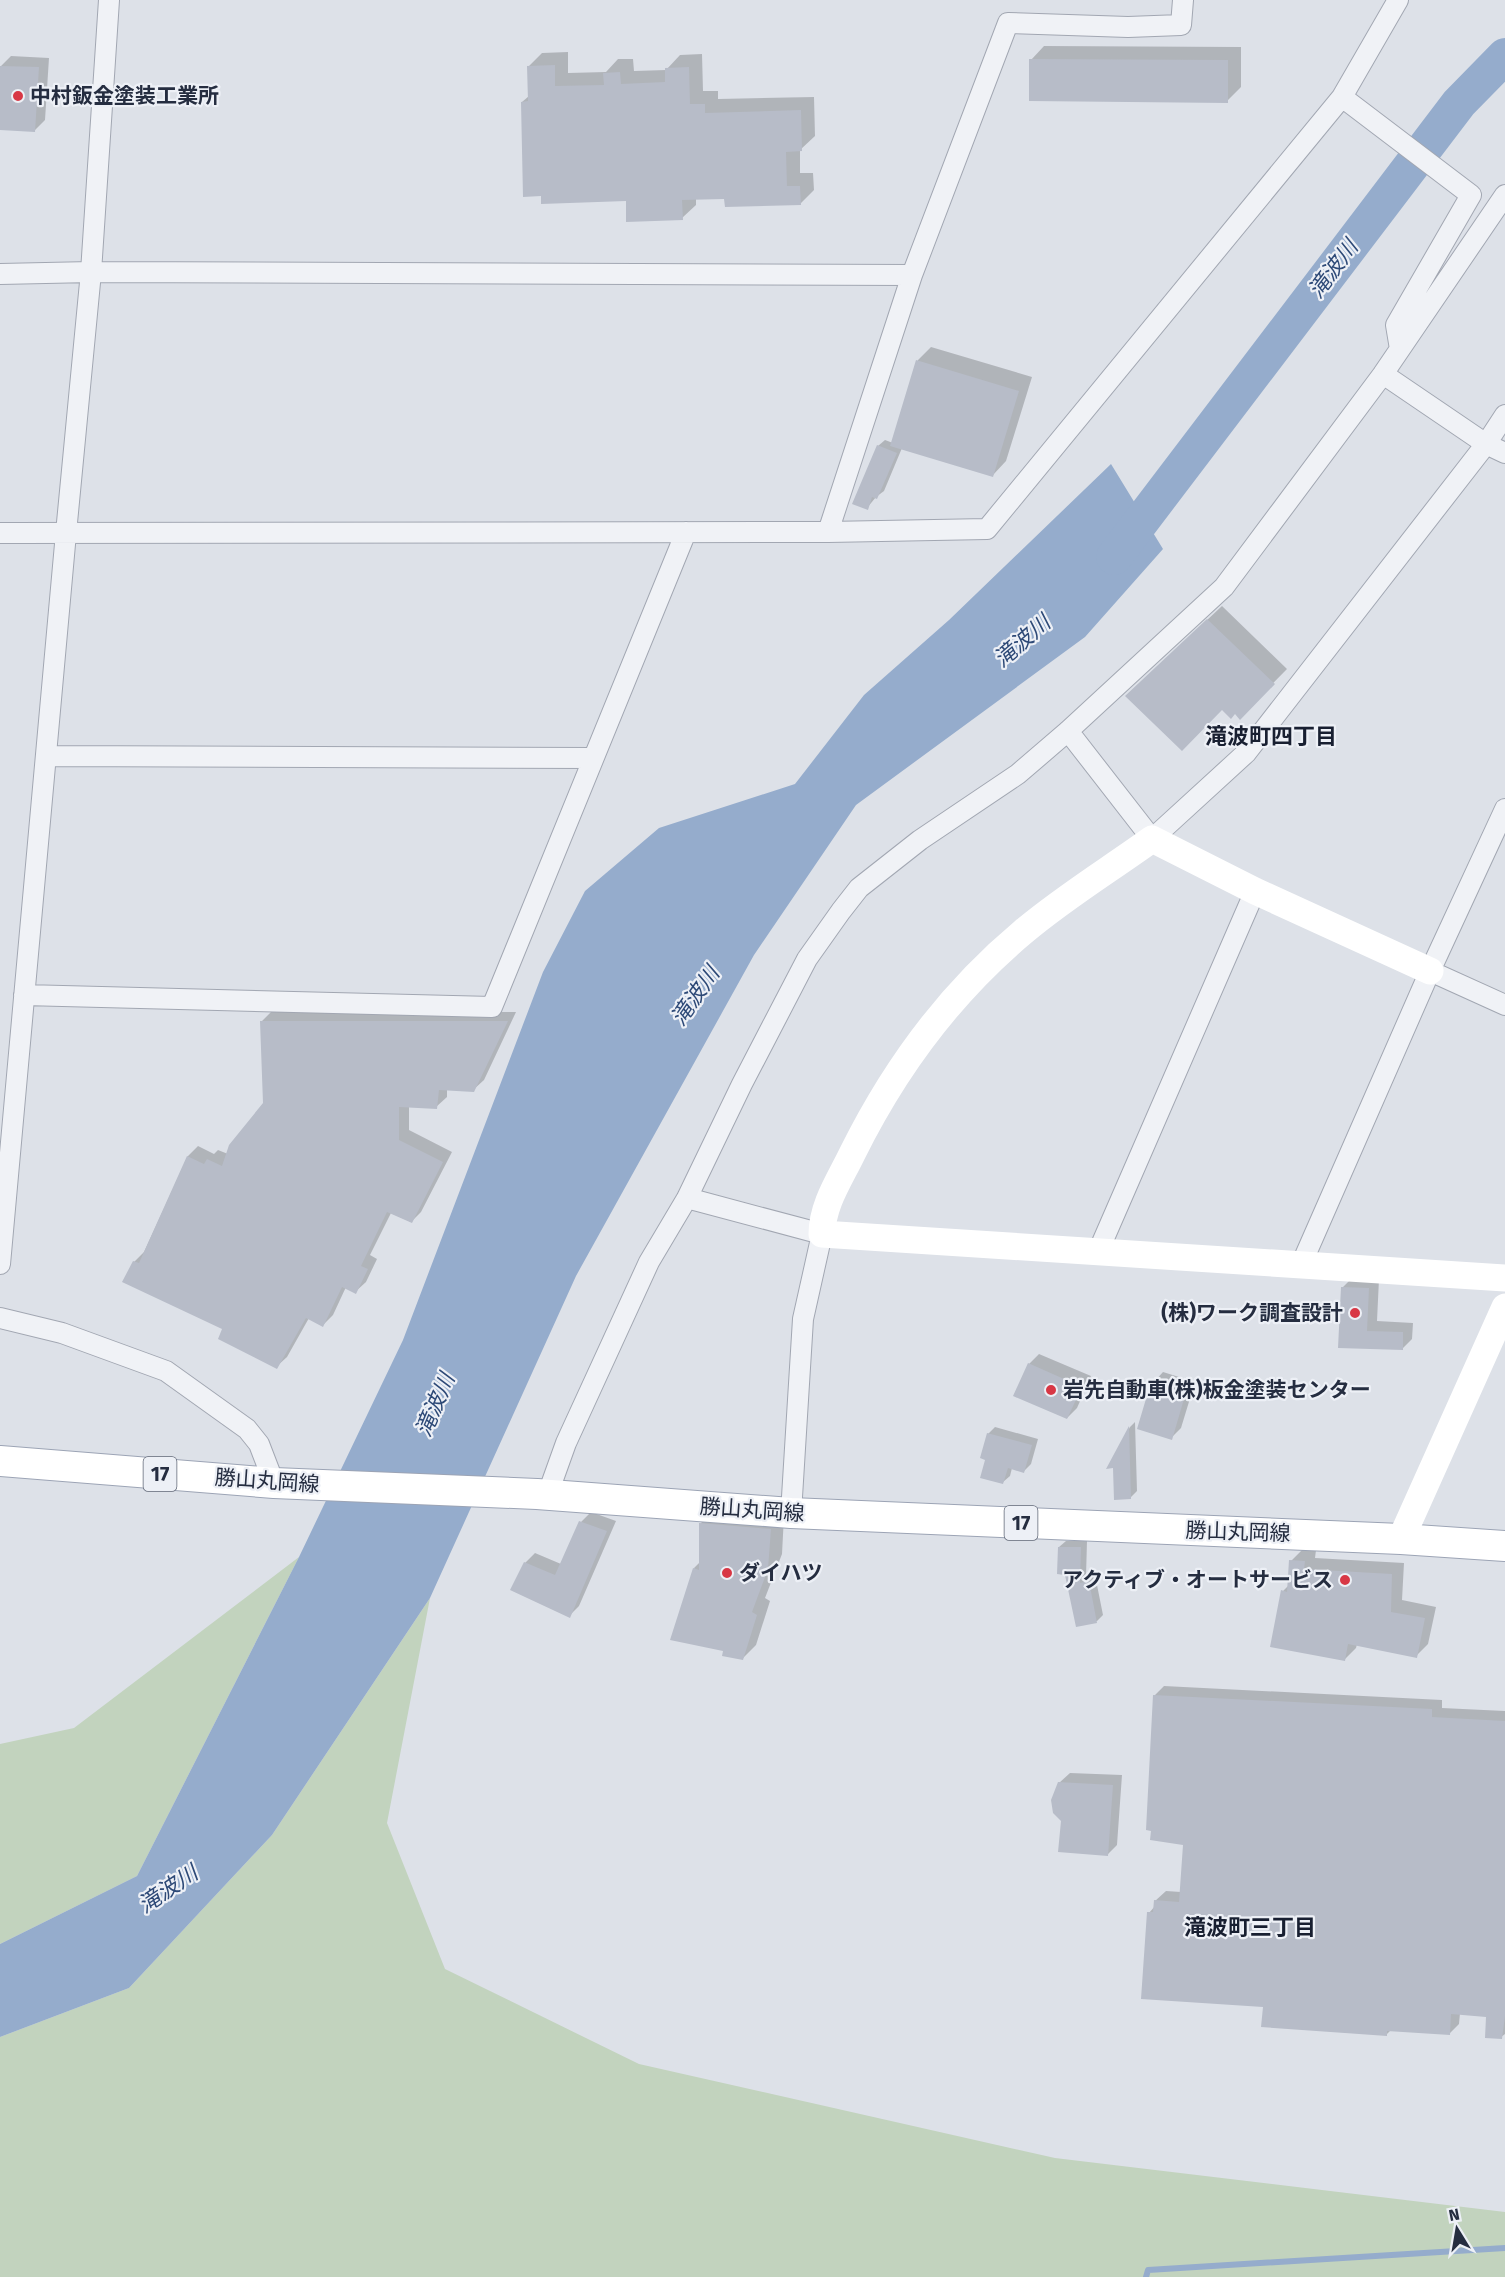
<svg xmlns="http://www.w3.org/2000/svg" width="1505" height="2277" font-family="'Fira Sans','Noto Sans JP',sans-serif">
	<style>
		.green { fill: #c2d3be }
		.water { fill: #95accc }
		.shadow { fill: #0003 }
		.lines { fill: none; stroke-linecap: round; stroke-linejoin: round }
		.stream { stroke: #95accc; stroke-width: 6 }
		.river { stroke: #95accc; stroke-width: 36 }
		.building { fill: #b7bcc8 }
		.street-casing { stroke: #a2a7b2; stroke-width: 22 }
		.primary-casing { stroke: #9ca4b5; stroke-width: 32 }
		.street { stroke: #f0f2f6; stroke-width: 20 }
		.secondary { stroke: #fff; stroke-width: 27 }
		.primary { stroke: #fff; stroke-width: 30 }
		.poi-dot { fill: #d83745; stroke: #edf0f6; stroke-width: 2 }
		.labels { text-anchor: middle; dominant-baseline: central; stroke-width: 4.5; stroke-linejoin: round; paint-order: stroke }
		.shield { fill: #edf0f6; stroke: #616877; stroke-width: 1.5 }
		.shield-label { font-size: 20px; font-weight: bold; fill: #252d40 }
		.poi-label { font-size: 21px; font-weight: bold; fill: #252d40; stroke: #edf0f6; text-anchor: start }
		.street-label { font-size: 21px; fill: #252d40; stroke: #edf0f6 }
		.water-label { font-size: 22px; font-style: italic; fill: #2d4977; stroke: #edf0f6 }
		.neighbourhood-label { font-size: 22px; font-weight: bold; fill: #181f31; stroke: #edf0f6 }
	</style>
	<rect width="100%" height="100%" fill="#dde1e8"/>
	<!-- green -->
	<path class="green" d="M299,1557L137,1876L0,1944V1744L74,1728Z
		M430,1598L387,1823L445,1969L639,2064L1055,2158L1505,2212V2277H0V2037L129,1988L272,1835Z"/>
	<!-- water -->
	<path class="water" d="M1111,464L1163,549L1085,637L856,805L754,955L576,1276L430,1598L272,1835L129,1988L0,2037V1944L137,1876L299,1557L403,1340L543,972L585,891L659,828L795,784L864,695L949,620Z"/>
	<!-- shadow -->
	<path class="shadow" d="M1044,46L1241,47V87L1227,101L1031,60Z
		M568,52V73L606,72L618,59H633L634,71L666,70L680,55L702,54L703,91H718V99L814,97L815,136L800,150V173H813L814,190L800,204L726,198L696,199V205L682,218L627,200L522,102L529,96L528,67L542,53Z
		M11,56L49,58L45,120L35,130L0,128L1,66Z
		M931,347L1032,377L1006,461L993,475L902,448L884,491L876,497L867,508L878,446L885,440L893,443L918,360Z
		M1222,606L1287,669L1240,717L1235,712L1140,683Z
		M271,1012H516L484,1080L473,1090L447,1089V1097L436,1107L409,1106V1130L452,1152L421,1212L411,1222L391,1213L370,1255L377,1259L366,1282L355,1292L346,1287L333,1315L323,1325L309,1318L287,1357L276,1367L134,1262L144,1252L188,1156L198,1146L214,1154L218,1150L228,1154L264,1104L261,1022Z
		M1353,1277L1379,1279L1377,1321L1413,1323L1412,1339L1402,1349L1340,1346L1342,1288Z
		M1039,1354L1091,1376L1077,1408L1067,1418L1029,1364Z
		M1163,1372L1195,1382L1181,1428L1171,1438L1153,1383Z
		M1135,1422L1137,1491L1130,1498L1114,1467H1108L1130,1427Z
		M995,1427L1038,1439L1031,1464L1024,1471L1012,1468L1010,1476L1003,1482L987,1459L988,1434Z
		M714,1510L784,1516L782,1554L765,1598L770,1601L756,1645L742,1659L725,1650L694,1568L700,1562V1524Z
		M591,1512L616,1521L579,1606L569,1616L525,1563L535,1553L561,1564L581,1522Z
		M1066,1541H1087L1086,1577L1095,1575L1103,1615L1097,1621L1077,1625L1059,1547Z
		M1303,1549L1316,1550L1315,1558L1404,1563L1402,1600L1436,1607L1428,1644L1416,1656L1357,1644L1356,1648L1344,1660L1283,1591L1289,1585L1291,1561Z
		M1164,1686L1442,1700V1708L1505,1711V2034L1501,2037L1488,2015L1460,2013L1459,2024L1449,2034L1391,2030L1387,2034L1264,2006L1149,1913L1155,1906V1901L1166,1891L1181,1892L1184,1844L1154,1696Z
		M1070,1773L1122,1775L1117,1845L1107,1855L1059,1783Z"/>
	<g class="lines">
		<!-- stream -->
		<path class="stream" d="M1146,2277L1148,2270L1505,2248"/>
		<!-- river -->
		<path class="river" d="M1114,557L1459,103L1505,56"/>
	</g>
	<!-- building -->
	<path class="building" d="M1029,59L1228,60V103L1029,101Z
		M555,65V86L604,85L603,73L620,72L621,84L665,82V68L689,67L690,104H705V113L801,110L802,151L786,152L787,186H800L801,205L725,207L724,199L682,200L683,220L626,222V201L541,204V196L523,197L521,102L528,101L527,66Z
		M0,66L39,67L35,132L0,130Z
		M916,360L1019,391L993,477L890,446Z
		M877,445L897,453L877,499L872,497L868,510L852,504Z
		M1207,619L1275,684L1240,720L1235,714L1231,719L1222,710L1182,751L1125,696Z
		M260,1021H508L474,1092L439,1090L437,1109L399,1107V1140L443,1162L412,1223L387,1212L361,1266L368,1269L356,1294L342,1287L323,1327L306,1318L277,1369L218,1339L222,1329L122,1282L133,1261L139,1263L187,1156L204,1164L207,1159L222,1166L229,1145L263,1103Z
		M1341,1287L1369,1288L1367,1331L1403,1332V1350L1338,1348Z
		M1028,1363L1082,1387L1067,1419L1013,1396Z
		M1151,1382L1186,1392L1172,1440L1137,1429Z
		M1129,1426L1131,1499L1114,1500L1113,1468L1106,1469Z
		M987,1433L1032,1445L1024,1473L1008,1468L1003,1484L980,1478L985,1460L980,1458Z
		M579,1521L607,1531L570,1618L510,1590L524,1562L555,1575Z
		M699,1523L771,1529L768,1569L752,1612L757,1615L743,1660L722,1656L723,1651L670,1640L693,1568L699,1570Z
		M1058,1547H1081L1080,1583L1089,1581L1097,1623L1076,1627L1065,1575L1057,1574Z
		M1289,1560L1305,1561L1304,1569L1392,1574L1391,1612L1425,1618L1417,1658L1348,1644L1345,1661L1270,1647L1281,1590L1287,1592Z
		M1153,1695L1432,1709V1717L1505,1721V2016L1502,2039L1485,2038L1486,2017L1451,2014L1450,2035L1387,2031V2036L1261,2027L1263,2007L1141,1999L1147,1912H1153L1154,1900L1179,1902L1183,1845L1150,1840L1151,1831L1146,1830Z
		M1058,1782L1113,1785L1108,1856L1058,1852L1061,1821L1053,1813L1051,1800Z"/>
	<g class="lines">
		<!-- street casing -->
		<g class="street-casing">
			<path id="street" d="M1342,97L1471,195L1396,325L1400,349
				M0,274L91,272L912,275
				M1383,374L1486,444L1505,453
				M828,532L912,275L1008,23L1128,27L1181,25L1183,0
				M0,533L828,532L987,529L1342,97L1398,0
				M1068,731L1152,839L1246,753L1486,444L1505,415
				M46,756L593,758
				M1430,971L1505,1005
				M24,995L492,1007L686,532
				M687,1198L822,1234L803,1319L791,1513
				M1098,1252L1255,891
				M0,1264L66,533L91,272L109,0
				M1301,1265L1430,971L1505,809
				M0,1318L62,1333L166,1371L247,1429L259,1444L274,1483
				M547,1496L566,1443L649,1262L687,1198L742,1084L807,959L841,911L859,888L920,840L1018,774L1068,731L1224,587L1383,374L1505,195"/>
		</g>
		<!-- primary casing -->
		<g class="primary-casing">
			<path id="primary" d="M0,1461L274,1483L537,1494L791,1513L1401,1539L1505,1546"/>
		</g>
		<!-- street -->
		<use href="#street" class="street"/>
		<!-- secondary -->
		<path class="secondary" d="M1430,971L1255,891L1152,839C1109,870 1063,898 1023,932C950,993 894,1069 852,1154C840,1179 822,1205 822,1234L1505,1278
			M1401,1539L1505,1307"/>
		<!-- primary -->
		<use href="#primary" class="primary"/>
	</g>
	<!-- markers -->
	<g class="poi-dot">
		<circle cx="18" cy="96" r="6"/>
		<circle cx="1355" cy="1313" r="6"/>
		<circle cx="1051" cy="1390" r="6"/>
		<circle cx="727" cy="1573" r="6"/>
		<circle cx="1345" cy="1580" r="6"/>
	</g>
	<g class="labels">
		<!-- shield labels -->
		<g class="shield">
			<rect x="143.5" y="1457" width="33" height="34" rx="4.5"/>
			<rect x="1004.5" y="1506" width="33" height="34" rx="4.5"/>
		</g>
		<g class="shield-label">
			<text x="160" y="1474">17</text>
			<text x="1021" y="1523">17</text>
		</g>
		<!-- poi labels -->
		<g class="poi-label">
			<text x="30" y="96">中村鈑金塗装工業所</text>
			<text x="1343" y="1313" text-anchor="end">(株)ワーク調査設計</text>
			<text x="1063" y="1390">岩先自動車(株)板金塗装センター</text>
			<text x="739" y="1573">ダイハツ</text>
			<text x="1333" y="1580" text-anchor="end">アクティブ・オートサービス</text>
		</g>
		<!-- street labels -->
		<g class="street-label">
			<text transform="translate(267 1481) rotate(4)">勝山丸岡線</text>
			<text transform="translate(752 1510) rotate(4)">勝山丸岡線</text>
			<text transform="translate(1238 1532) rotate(2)">勝山丸岡線</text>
		</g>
		<!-- water labels -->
		<g class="water-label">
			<text transform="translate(1333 269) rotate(-53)">滝波川</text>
			<text transform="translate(1022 641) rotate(-41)">滝波川</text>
			<text transform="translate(695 996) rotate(-55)">滝波川</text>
			<text transform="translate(435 1405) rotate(-67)">滝波川</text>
			<text transform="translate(168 1889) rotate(-34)">滝波川</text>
		</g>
		<!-- neighbourhood labels -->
		<g class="neighbourhood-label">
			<text x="1271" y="736">滝波町四丁目</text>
			<text x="1250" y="1927">滝波町三丁目</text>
		</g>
	</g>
	<!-- north arrow -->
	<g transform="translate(1457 2229) rotate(349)" stroke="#edf0f6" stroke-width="4.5" paint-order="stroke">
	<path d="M0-4.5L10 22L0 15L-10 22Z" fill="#252d40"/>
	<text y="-9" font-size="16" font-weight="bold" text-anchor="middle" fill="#252d40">N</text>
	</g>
</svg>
